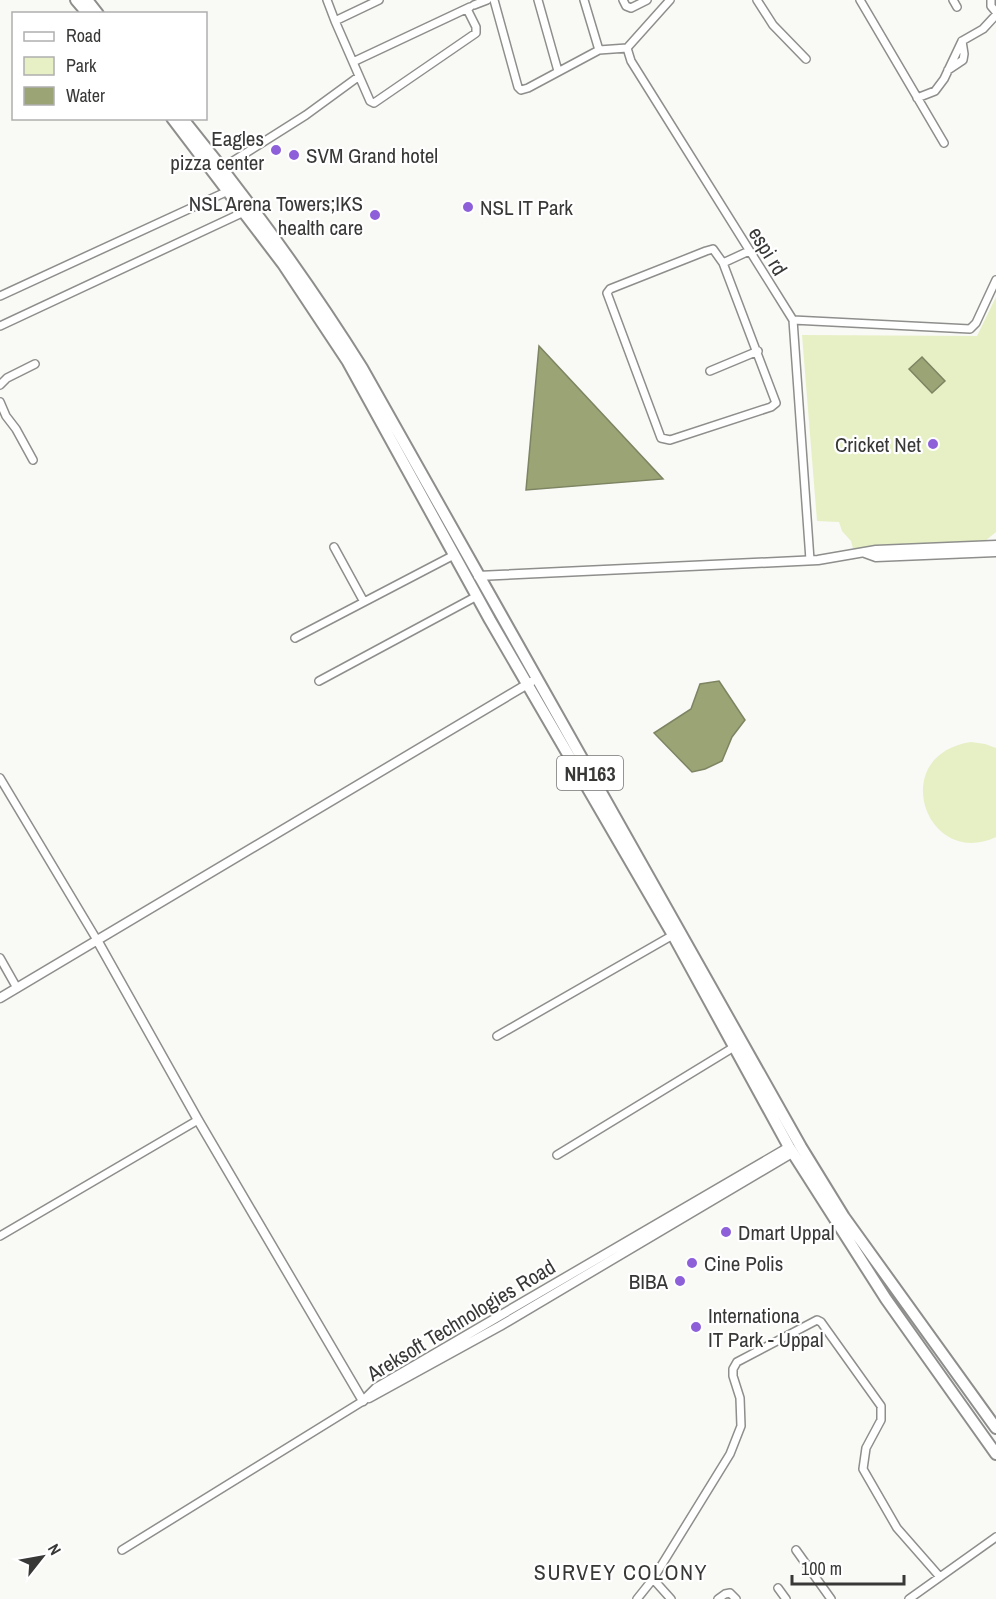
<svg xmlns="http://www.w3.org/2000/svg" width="996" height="1599" font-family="'Archivo Narrow',sans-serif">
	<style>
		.green { fill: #e6f0c4 }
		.water { fill: #9aa475; stroke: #7d8462; stroke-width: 1.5 }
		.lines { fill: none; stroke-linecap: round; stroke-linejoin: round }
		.minor-casing { stroke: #8e8f8c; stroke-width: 10 }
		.tertiary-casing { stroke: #8e8f8c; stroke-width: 11 }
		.trunk-casing { stroke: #8e8f8c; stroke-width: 14 }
		.minor { stroke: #fff; stroke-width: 7 }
		.tertiary { stroke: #fff; stroke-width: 8 }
		.trunk { stroke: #fff; stroke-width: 10 }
		.poi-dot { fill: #8d60da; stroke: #fff; stroke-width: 2 }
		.labels { text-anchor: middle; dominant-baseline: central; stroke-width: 4.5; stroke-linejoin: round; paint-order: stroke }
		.shield { fill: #fff; stroke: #747473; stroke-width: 1.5 }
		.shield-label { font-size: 20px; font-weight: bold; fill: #383837 }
		.poi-label { font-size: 21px; fill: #383837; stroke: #fff; text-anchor: start }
		.street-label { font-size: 21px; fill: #383837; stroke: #fff }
		.neighbourhood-label { font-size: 22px; letter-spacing: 1.5px; fill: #383837; stroke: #fff }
	</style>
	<rect width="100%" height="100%" fill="#f9f9f6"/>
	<!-- green -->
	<path class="green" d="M996,297V532L980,545L854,552L851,541L842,531L839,522L817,521L802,335L977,336Z
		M971,742L985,744L996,748V837C926,870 886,755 971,742Z"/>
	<!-- water -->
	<path class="water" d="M539,346L663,479L526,490Z
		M922,357L945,381L932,393L909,369Z
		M719,681L745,720L732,737L722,761L705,769L692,772L654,733L691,709L700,684Z"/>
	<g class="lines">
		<!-- minor casing -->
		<g class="minor-casing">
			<path id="minor" d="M327,0L335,21L379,0
				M494,0L518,87L521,90L528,88L599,50L627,48
				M538,0L558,71
				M584,0L599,50
				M623,0L626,6L631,8L647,0
				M670,0L627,48L631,61L793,320L810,560
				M757,0L773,25L806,59
				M860,0L944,143
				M953,0L957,7
				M991,0V6L996,12
				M474,5L487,0
				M335,21L370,101L374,103L476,33V27L467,9
				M353,62L470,7
				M948,70L963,60L964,54L962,41
				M917,98L935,91L944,79L962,41L983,29L996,15
				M222,168L306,115L358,77
				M723,263L776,403L771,407L670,440L661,438L607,293L610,289L706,251L713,249L723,263L749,251
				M0,296L228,191
				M793,320L970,329L976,323L996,280
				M0,326L244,212
				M710,371L758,351
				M0,385L7,378L35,364
				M0,402L6,416L16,429L33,460
				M334,547L364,602
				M295,638L454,555
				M319,681L477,596
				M0,778L97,940
				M0,958L17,988
				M497,1036L673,935
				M557,1155L734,1047
				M0,1236L198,1120
				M122,1550L363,1401
				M796,1550L831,1599
				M653,1579L671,1599
				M778,1588L786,1599
				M637,1599L653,1579L730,1454L741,1426L740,1398L733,1376V1369L737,1362L817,1320L821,1322L881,1406V1420L866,1448L863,1469L897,1528L940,1577
				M718,1599L725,1594L730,1593L736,1599
				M909,1599L996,1537"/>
		</g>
		<!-- tertiary casing -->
		<g class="tertiary-casing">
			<path id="tertiary" d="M865,553L876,557L996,552
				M478,576L818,560L876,550L996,545
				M97,940L198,1120L363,1401
				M0,998L531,682
				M369,1398L500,1326L792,1153
				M363,1401L376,1388L789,1147"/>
		</g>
		<!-- trunk casing -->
		<g class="trunk-casing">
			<path id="trunk" d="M76,0L88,14
				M87,0L98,14
				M172,118L283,264L348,362L490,620L673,935L789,1147L886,1299L996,1454
				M182,118C247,198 307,280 362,368L801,1147L844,1217L996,1428"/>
		</g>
		<!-- minor -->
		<use href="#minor" class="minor"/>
		<!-- tertiary -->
		<use href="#tertiary" class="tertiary"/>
		<!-- trunk -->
		<use href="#trunk" class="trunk"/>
	</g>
	<!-- markers -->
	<g class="poi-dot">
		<circle cx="276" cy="150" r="6"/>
		<circle cx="294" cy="155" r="6"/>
		<circle cx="468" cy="207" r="6"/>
		<circle cx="375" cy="215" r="6"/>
		<circle cx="933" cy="444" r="6"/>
		<circle cx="726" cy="1232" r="6"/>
		<circle cx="692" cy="1263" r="6"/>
		<circle cx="680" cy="1281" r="6"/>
		<circle cx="696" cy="1327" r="6"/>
	</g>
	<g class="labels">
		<!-- shield labels -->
		<rect class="shield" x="557" y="756" width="66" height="34" rx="4.5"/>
		<g class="shield-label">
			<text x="590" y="773">NH163</text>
		</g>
		<!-- poi labels -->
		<g class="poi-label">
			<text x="264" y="138" text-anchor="end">Eagles<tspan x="264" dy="24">pizza center</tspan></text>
			<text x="306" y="155">SVM Grand hotel</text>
			<text x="363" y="203" text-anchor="end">NSL Arena Towers;IKS<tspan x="363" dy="24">health care</tspan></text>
			<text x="480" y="207">NSL IT Park</text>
			<text x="921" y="444" text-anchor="end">Cricket Net</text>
			<text x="738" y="1232">Dmart Uppal</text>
			<text x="704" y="1263">Cine Polis</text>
			<text x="668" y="1281" text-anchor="end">BIBA</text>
			<text x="708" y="1315">Internationa<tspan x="708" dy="24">IT Park - Uppal</tspan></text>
		</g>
		<!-- street labels -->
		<g class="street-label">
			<text transform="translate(768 251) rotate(58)">espi rd</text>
			<text transform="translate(461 1320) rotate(-31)">Areksoft Technologies Road</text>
		</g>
		<!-- neighbourhood labels -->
		<g class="neighbourhood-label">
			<text x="621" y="1572">SURVEY COLONY</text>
		</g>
	</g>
	<!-- legend -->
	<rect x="12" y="12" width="195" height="108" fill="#ffffff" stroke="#afafaf" stroke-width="1.5"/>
	<rect x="24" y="32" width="30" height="9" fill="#ffffff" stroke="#afafaf" stroke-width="1.5"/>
	<text x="66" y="42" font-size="18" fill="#383837">Road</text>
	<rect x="24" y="57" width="30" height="18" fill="#e6f0c4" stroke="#afafaf" stroke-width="1.5"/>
	<text x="66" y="72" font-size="18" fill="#383837">Park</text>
	<rect x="24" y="87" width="30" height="18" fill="#9aa475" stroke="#afafaf" stroke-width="1.5"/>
	<text x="66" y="102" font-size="18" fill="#383837">Water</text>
	<!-- north arrow -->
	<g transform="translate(42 1557) rotate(59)" stroke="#ffffff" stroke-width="4.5" paint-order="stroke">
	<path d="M0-4.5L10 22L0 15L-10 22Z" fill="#383837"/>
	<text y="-9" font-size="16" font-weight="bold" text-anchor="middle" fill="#383837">N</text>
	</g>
	<!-- scale -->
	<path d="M792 1575v9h112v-9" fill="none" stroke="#383837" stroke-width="3"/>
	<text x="801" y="1575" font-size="18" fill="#383837" stroke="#ffffff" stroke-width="4.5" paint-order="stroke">100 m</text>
</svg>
